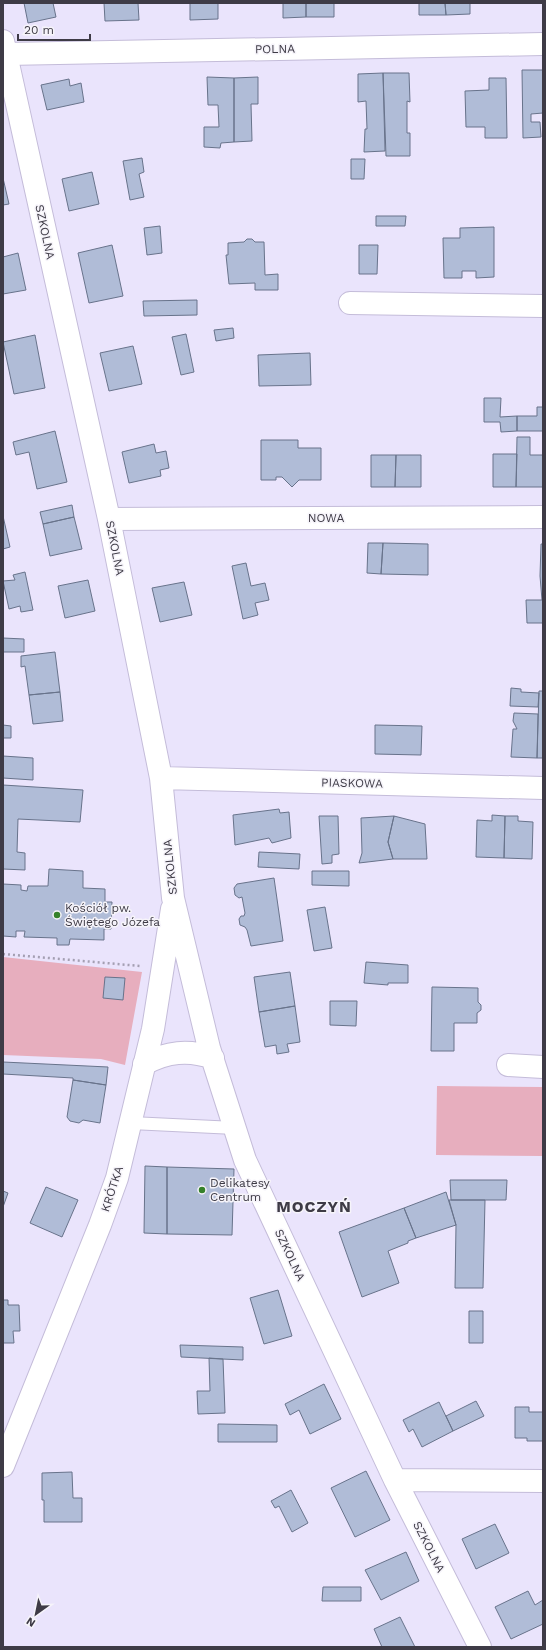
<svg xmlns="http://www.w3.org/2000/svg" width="546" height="1650" font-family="'Work Sans',sans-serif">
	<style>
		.green { fill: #e7aebe }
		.building { fill: #b0bcd7; stroke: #68738b }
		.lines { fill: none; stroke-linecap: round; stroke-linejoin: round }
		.lane-casing { stroke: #c4bcd9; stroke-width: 14 }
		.street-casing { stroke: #c4bcd9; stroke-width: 24 }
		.path { stroke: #a49fb2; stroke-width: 2.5; stroke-dasharray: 2 3; stroke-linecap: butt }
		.lane { stroke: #fff; stroke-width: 12 }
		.street { stroke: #fff; stroke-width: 22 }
		.poi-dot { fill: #35812a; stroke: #f6f4fa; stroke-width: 1.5 }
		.labels { text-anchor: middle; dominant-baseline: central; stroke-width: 3; stroke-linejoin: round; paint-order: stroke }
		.street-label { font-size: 12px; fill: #3e3b46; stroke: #f6f4fa }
		.poi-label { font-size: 12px; fill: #3e3b46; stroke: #f6f4fa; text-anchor: start }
		.district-label { font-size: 16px; font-weight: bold; letter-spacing: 1px; fill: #3e3b46; stroke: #f6f4fa }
	</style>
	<rect width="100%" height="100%" fill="#eae4fc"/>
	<!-- green -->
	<path class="green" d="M3,957L142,972L125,1065L101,1059L3,1055Z
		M437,1086L543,1087V1156L436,1155Z"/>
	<!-- building -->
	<path class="building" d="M24,3H53L56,17L28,23Z
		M104,3H138L139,20L105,21Z
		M190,3H218V19L190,20Z
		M283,3H306V17L283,18Z
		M306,3H334V17H306Z
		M419,3H445L446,15H419Z
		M445,3H470V14L446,15Z
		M522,70H543V113L531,114V122H540L541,137L523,138Z
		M383,73H409L410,102L407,101V133H410V156H386Z
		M383,73L385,151L364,152L365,129H367L366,101L358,102V74Z
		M207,77L234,78V142L221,143L220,148L204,147V127H219L218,105H208Z
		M258,77V104H251L252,141L234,142V78Z
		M489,78H506L507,138H485V127H466L465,91L489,90Z
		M69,79L70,86L81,83L84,102L47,110L41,85Z
		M142,158L144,172L139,174L144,197L130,200L123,161Z
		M351,159H365L364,179H351Z
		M92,172L99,204L69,211L62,179Z
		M3,178L9,204L3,205Z
		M376,216H406L405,226H376Z
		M160,226L162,253L147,255L144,228Z
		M494,227V277L476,278V271H462V278H444L443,238H460V228Z
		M247,239H252L255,242H264L265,275L278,274V290H255V283L229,284L226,255H228V243L244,242Z
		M112,245L123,296L89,303L78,253Z
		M359,245H378L377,274H359Z
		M18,253L26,290L3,294V257Z
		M197,300V315L144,316L143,301Z
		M233,328L234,338L216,341L214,330Z
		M186,334L194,372L181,375L172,337Z
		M35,335L45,388L14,394L3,342Z
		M133,346L142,384L109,391L100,353Z
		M310,353L311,385L259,386L258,355Z
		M484,398H501L500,417L517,416V431L501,432L500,422H484Z
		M537,407H543V431H517V416H537Z
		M55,431L67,482L37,489L29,452L16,455L13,442Z
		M517,437H530V455H543V487H516Z
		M261,440H298V448H321V480H299L292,487L282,477H276V480H261Z
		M154,444L156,453L166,451L169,468L160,470L161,476L129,483L122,452Z
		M493,454H517L516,487H493Z
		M371,455H396L395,487H371Z
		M396,455H421V487H395Z
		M72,505L74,517L43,524L40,512Z
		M3,516L10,547L3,549Z
		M74,517L82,549L50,556L43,524Z
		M368,543H383L381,574L367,573Z
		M383,543L428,544V575L381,574Z
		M541,544H543V623H527L526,600H542L540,576Z
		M246,563L251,586L265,583L269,600L255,603L258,615L243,619L232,566Z
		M25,572L33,610L21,612L20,606L9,609L3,581L15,580L13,575Z
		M88,580L95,611L65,618L58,586Z
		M184,582L192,615L160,622L152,588Z
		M3,638L24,639V652H3Z
		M55,652L60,692L29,695L25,666L21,667V656Z
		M511,688L521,689V692L539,693L538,707L510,706Z
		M539,691H543V758H537Z
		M60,692L63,721L33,724L29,695Z
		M514,713L538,714L537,758L511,757L513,729H517L513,721Z
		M3,725L11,726V738H3Z
		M375,725L422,726L421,755L375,754Z
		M3,756L33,758V780L3,778Z
		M3,785L83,790L80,822L18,819L17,852L25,853V870L3,869Z
		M279,809L280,813L289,812L291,838L272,843L269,838L235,845L233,815Z
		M492,815L505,816L504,858L476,857L477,820L492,821Z
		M319,816H338L339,854L332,855V863L322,864Z
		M394,816L388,842L393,859L359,863L362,853L361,818Z
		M394,816L425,824L427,859H393L388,842Z
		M505,816H518V821L533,822L532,859L504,858Z
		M259,852L300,854L299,869L258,867Z
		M49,869L83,871V888L105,889V902H112L111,929H104V940L70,939L69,945H57V938L24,937L25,931H16V937L3,936V884L21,885V890L27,891L28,886H48Z
		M312,871H349V886L312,885Z
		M274,878L283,941L251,946L247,930L245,927L240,925L239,919L241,916H244L245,913L242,897L239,898L235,895L234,888L237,884Z
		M325,907L332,948L314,951L307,910Z
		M366,962L408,965V983H388V985L364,983Z
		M290,972L295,1006L259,1012L254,977Z
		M105,977L125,978L123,1000L103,998Z
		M432,987L478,988V1002L481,1005V1010L477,1013V1023H454V1051H431Z
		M330,1001H357L356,1026L330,1025Z
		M295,1006L300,1042L287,1044L289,1052L277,1054L276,1045L265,1047L259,1012Z
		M3,1062L108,1067L106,1085L73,1080V1078L3,1074Z
		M73,1080L106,1085L100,1123L83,1120L79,1123L70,1121L67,1117Z
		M145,1166L167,1167V1234L144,1233Z
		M167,1167L234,1169L232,1235L167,1234Z
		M450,1180H507L506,1200H451Z
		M46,1187L78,1200L62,1237L30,1223Z
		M3,1191L8,1193L3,1207Z
		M446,1192L456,1225L416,1238L404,1208Z
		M449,1200H485L483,1288H455L456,1225Z
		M404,1208L416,1238L408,1241V1243L388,1251L399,1283L362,1297L339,1232Z
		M278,1290L292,1336L264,1344L250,1298Z
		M3,1300H8V1305H19L20,1331H13L14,1343H3Z
		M469,1311H483V1343H469Z
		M180,1345L243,1347V1360L181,1357Z
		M209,1358L223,1359L225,1413L198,1414L197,1391H210Z
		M324,1384L341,1419L310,1434L299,1410L290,1415L285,1404Z
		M476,1401L484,1416L453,1431L446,1416Z
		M439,1402L453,1431L422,1447L413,1429L409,1432L403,1420Z
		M515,1407H529V1412H543V1441H527V1438H515Z
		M218,1424L277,1425V1442H218Z
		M366,1471L390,1520L355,1537L331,1488Z
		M72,1472L73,1498H82V1522H44V1500H42V1473Z
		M291,1490L308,1523L292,1532L279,1506L275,1508L271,1501Z
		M495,1524L509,1553L476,1569L462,1539Z
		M406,1552L419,1581L381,1600L365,1570Z
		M323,1587H361V1601H322Z
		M528,1591L535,1605L543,1600V1624L511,1639L495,1607Z
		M400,1617L415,1647H382L374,1629Z"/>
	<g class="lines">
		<!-- lane casing -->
		<g class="lane-casing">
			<path id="lane" d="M131,1123L235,1128"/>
		</g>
		<!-- street casing -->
		<g class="street-casing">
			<path id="street" d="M3,41L109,519L161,778L173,898L209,1048L245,1160L395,1480L480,1647
				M6,54L543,44
				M350,303L543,306
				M109,519L543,517
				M161,778L543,788
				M144,1064C167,1052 188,1049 213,1058
				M508,1065L543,1067
				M3,1466L100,1225L117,1178L153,1029L172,909
				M395,1480L543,1481"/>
		</g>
		<!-- path -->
		<path class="path" d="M3,954L140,966"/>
		<!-- lane -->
		<use href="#lane" class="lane"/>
		<!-- street -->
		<use href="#street" class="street"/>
	</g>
	<!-- markers -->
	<g class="poi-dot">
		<circle cx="57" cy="915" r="4"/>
		<circle cx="202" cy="1190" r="4"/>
	</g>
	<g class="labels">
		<!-- street labels -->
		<g class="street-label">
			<text transform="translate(275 49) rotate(-1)">POLNA</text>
			<text transform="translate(45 232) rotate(78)">SZKOLNA</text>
			<text x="326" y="518">NOWA</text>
			<text transform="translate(115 548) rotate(79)">SZKOLNA</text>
			<text transform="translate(352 783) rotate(1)">PIASKOWA</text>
			<text transform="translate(170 867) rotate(-96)">SZKOLNA</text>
			<text transform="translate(112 1189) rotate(-72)">KRÓTKA</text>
			<text transform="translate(290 1255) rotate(65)">SZKOLNA</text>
			<text transform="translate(429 1547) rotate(63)">SZKOLNA</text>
		</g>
		<!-- poi labels -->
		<g class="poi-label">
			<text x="65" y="908">Kościół pw.<tspan x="65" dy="14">Świętego Józefa</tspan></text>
			<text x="210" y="1183">Delikatesy<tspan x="210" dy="14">Centrum</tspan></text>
		</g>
		<!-- district labels -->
		<g class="district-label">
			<text x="314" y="1206">MOCZYŃ</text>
		</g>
	</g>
	<!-- border -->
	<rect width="546" height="1650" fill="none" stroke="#3e3b46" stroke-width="8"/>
	<!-- north arrow -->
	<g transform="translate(36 1614) rotate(213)" stroke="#f6f4fa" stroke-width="3" paint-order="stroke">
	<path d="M0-3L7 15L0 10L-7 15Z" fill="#3e3b46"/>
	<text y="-6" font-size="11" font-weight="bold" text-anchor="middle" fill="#3e3b46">N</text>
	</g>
	<!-- scale -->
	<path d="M18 34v6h72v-6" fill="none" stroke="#3e3b46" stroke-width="2"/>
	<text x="24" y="34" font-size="12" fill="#3e3b46" stroke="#f6f4fa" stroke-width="3" paint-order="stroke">20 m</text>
</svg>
